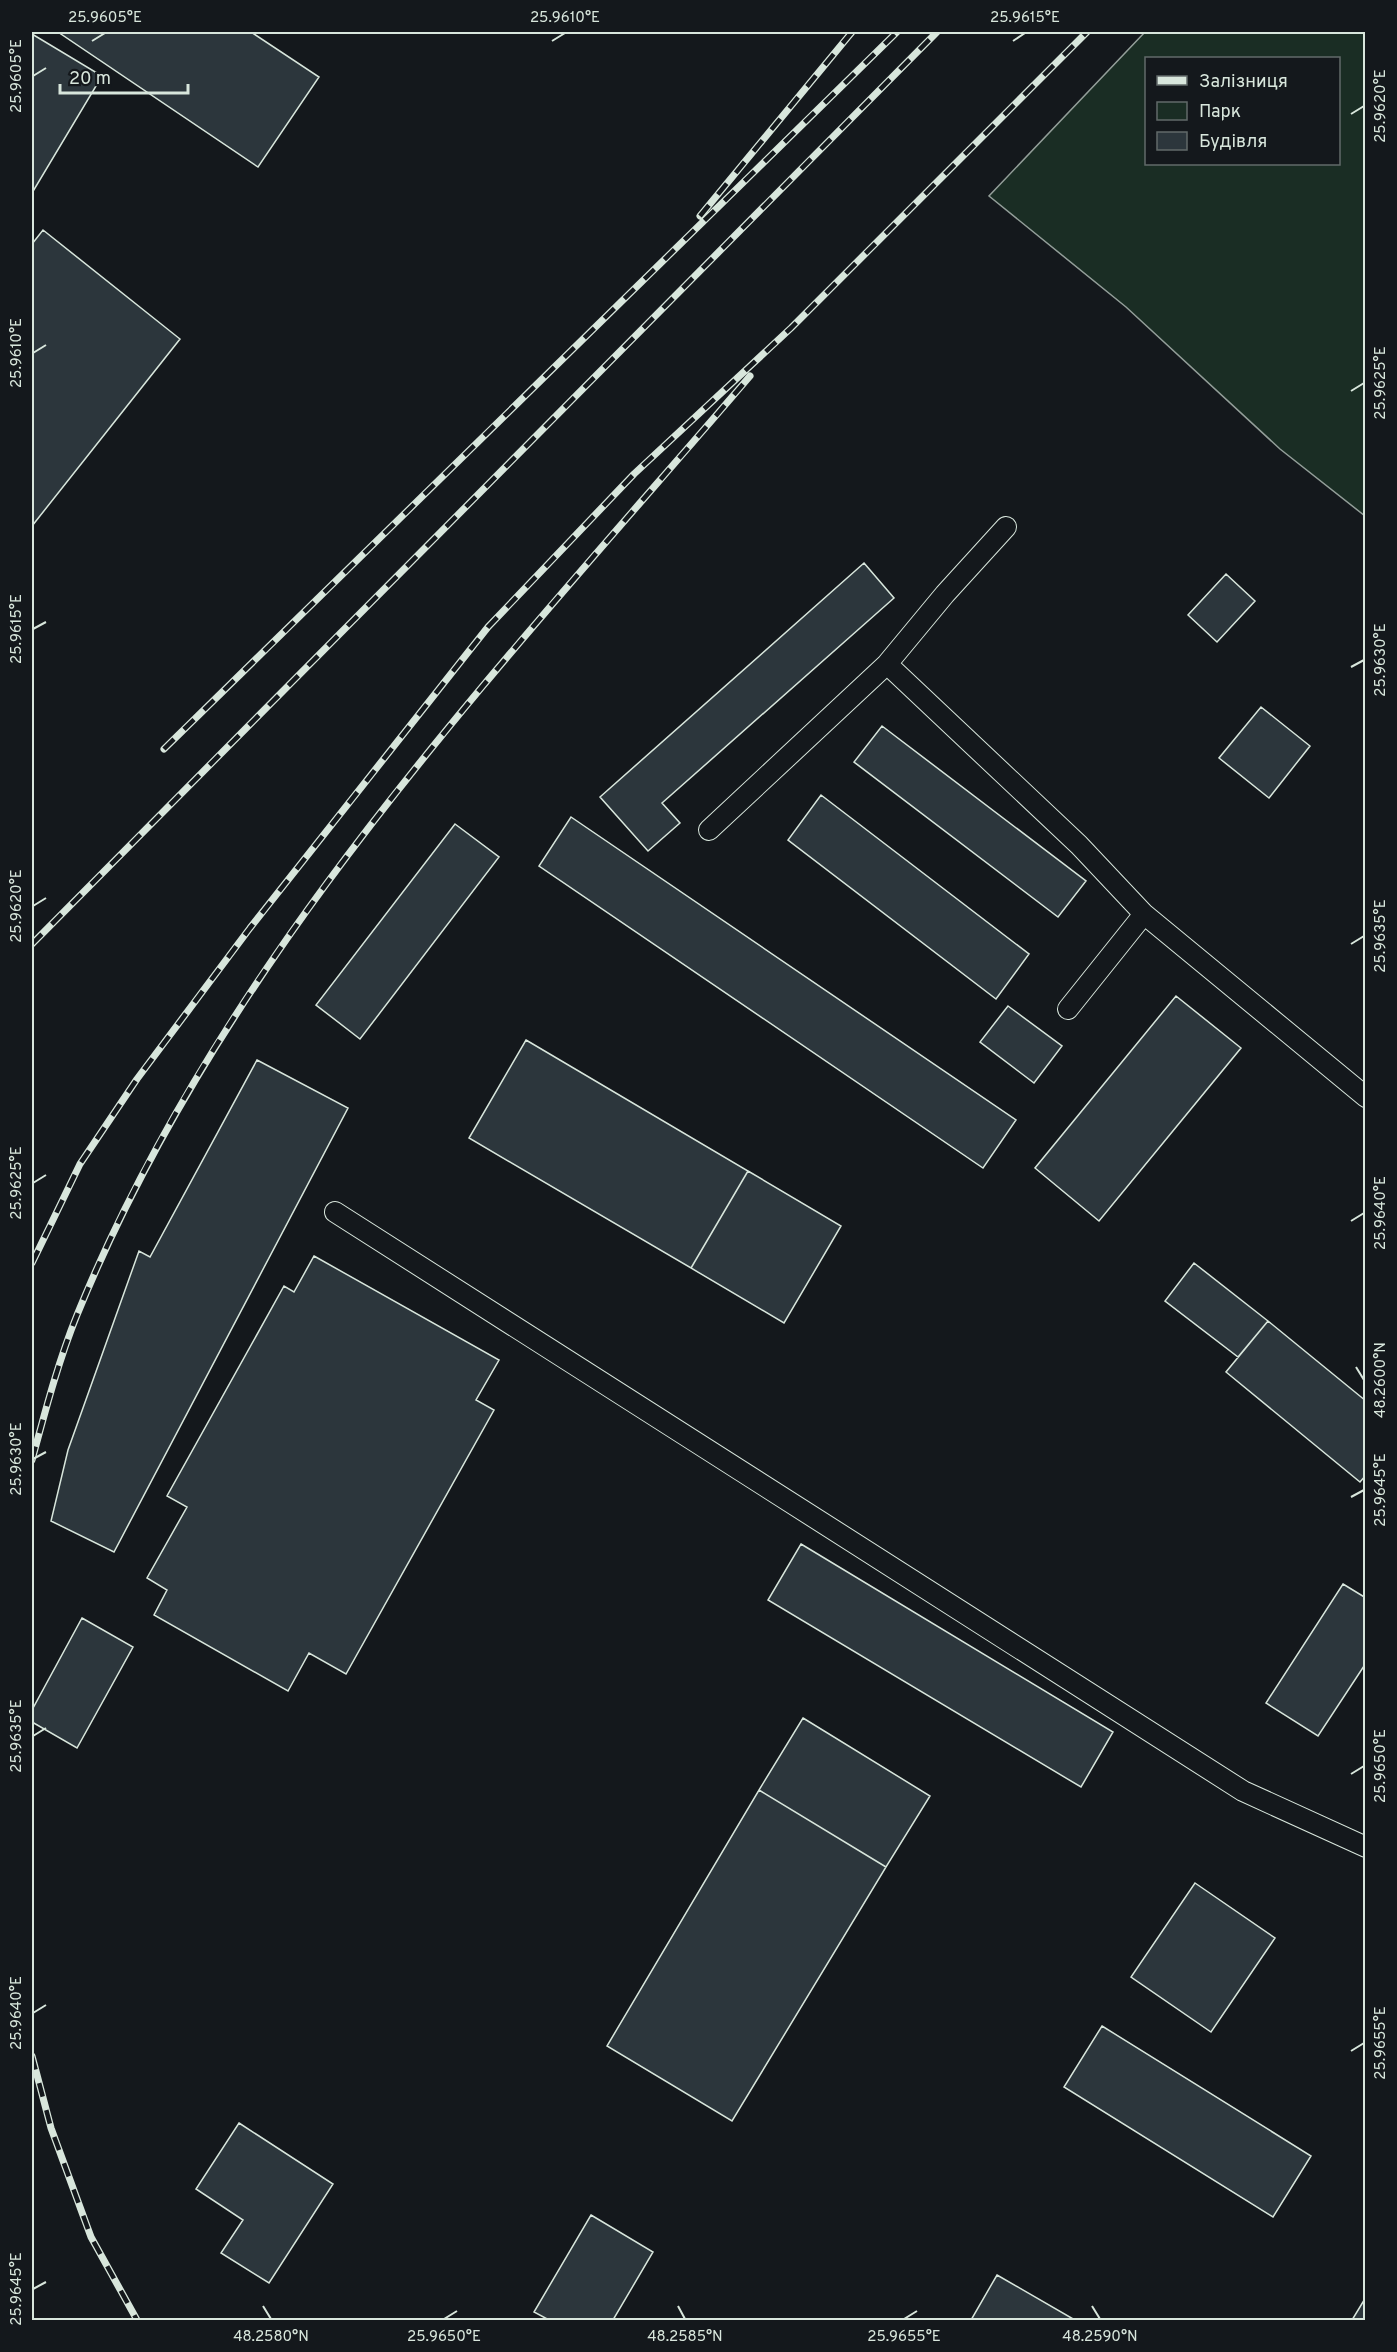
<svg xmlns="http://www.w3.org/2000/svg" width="1397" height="2352" font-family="Overpass,sans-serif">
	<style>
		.green { fill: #1a2d24; stroke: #939e99; stroke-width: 1.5; fill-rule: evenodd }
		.building { fill: #2c363c; stroke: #d8e6dc; stroke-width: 1.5 }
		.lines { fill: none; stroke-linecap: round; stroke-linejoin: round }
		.lane-casing { stroke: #d8e6dc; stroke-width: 22 }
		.lane { stroke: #14181c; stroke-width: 20 }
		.rail-casing { stroke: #d8e6dc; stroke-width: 7 }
		.rail { stroke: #14181c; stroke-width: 4.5; stroke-dasharray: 14; stroke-linecap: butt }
		.ticks { fill: none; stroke: #d8e6dc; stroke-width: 2 }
		.neatline { fill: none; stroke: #d8e6dc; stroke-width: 2 }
		.ticks-label { font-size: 15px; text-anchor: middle; fill: #d8e6dc }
	</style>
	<rect width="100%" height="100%" fill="#14181c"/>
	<!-- green -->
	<path class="green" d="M1145,32H1365V516L1280,449L1126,307L989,196ZM1146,58H1338V164H1146Z"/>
	<!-- building -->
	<path class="building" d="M58,32H251L319,77L258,167Z
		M32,34L102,76L32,193Z
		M43,230L180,339L32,526V244Z
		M864,563L894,598L662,803L680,823L648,851L600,797Z
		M1226,574L1255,601L1217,642L1188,615Z
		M1261,707L1310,746L1269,798L1219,758Z
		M882,726L1086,881L1058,917L854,762Z
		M821,795L1029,954L996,999L788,840Z
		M571,817L1016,1120L983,1168L539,866Z
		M455,824L499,857L360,1039L316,1005Z
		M1176,996L1241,1048L1099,1221L1035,1168Z
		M1008,1006L1062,1046L1034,1083L980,1042Z
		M526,1040L748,1171L691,1268L469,1138Z
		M257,1060L348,1108L114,1552L51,1521L68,1450L139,1251L150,1257Z
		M748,1171L841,1226L784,1323L691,1268Z
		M314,1256L499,1360L476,1400L494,1410L346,1674L309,1653L288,1691L154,1615L167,1590L147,1578L187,1507L167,1496L284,1286L294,1292Z
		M1194,1263L1268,1321L1238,1357L1165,1301Z
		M1268,1321L1366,1401V1475L1360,1482L1226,1372Z
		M801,1544L1113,1732L1081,1787L768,1600Z
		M1343,1584L1366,1598V1663L1318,1736L1266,1703Z
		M82,1618L133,1647L77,1748L32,1722V1710Z
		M803,1718L930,1796L886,1867L759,1790Z
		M759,1790L886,1867L732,2121L607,2046Z
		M1195,1883L1275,1938L1211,2032L1131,1977Z
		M1102,2026L1311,2156L1273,2217L1064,2087Z
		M239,2123L333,2184L269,2283L221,2253L243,2220L196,2189Z
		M591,2215L653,2252L613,2320H549L534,2312Z
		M997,2275L1075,2320H971Z
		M1366,2297V2320H1352Z"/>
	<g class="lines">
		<!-- lane casing -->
		<g class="lane-casing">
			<path id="lane" d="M887,664L945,594L1006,527
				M709,830L887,664L1079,845L1144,914L1068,1009
				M1144,914L1366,1097
				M335,1212L1243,1791L1366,1847"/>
		</g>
		<!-- lane -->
		<use href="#lane" class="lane"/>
		<!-- rail casing -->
		<g class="rail-casing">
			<path id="rail" d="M700,216L852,32
				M164,749L897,32
				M32,944L937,32
				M32,1263L80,1164L137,1079L250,928L488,627L634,474L791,328L1087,32
				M32,1460C45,1412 58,1362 77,1315C224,954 500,668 750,376
				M32,2056L51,2128L91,2237L137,2320"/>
		</g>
		<!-- rail -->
		<use href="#rail" class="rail"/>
	</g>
	<!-- ticks -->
	<path class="ticks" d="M92,41L105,33M552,41L565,33M1013,41L1025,33M33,76L46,68M1351,114L1364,106M33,353L46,345M1351,391L1364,383M33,629L46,622M1351,667L1364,660M33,906L46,898M1351,944L1364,936M33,1183L46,1175M1351,1221L1364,1213M1356,1367L1364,1380M33,1459L46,1452M1351,1497L1364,1490M33,1736L46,1728M1351,1774L1364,1766M33,2013L46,2005M1351,2051L1364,2043M33,2289L46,2282M263,2306L271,2319M678,2306L685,2319M1092,2306L1100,2319M444,2319L457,2311M904,2319L917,2311"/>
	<!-- border -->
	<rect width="1397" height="2352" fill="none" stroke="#14181c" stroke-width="66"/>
	<!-- legend -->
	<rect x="1145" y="57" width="195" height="108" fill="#14181c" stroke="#626a69" stroke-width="1.5"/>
	<rect x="1157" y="76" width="30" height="9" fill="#d8e6dc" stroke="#626a69" stroke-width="1.5"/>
	<text x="1199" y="87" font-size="18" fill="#d8e6dc">Залізниця</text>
	<rect x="1157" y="102" width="30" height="18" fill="#1a2d24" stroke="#626a69" stroke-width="1.5"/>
	<text x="1199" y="117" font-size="18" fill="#d8e6dc">Парк</text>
	<rect x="1157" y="132" width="30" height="18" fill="#2c363c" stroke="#626a69" stroke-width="1.5"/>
	<text x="1199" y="147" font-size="18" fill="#d8e6dc">Будівля</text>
	<!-- scale -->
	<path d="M60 84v9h128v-9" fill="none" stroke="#d8e6dc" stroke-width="3"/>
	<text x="69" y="84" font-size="18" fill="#d8e6dc" stroke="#14181c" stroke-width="4.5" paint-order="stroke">20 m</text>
	<rect x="33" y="33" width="1331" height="2286" class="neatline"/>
	<g class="ticks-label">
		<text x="105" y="22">25.9605°E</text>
		<text x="565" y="22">25.9610°E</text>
		<text x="1025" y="22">25.9615°E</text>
		<text transform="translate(16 76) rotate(-90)" y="5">25.9605°E</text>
		<text transform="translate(1380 106) rotate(-90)" y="5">25.9620°E</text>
		<text transform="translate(16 353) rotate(-90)" y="5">25.9610°E</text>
		<text transform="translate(1380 383) rotate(-90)" y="5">25.9625°E</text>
		<text transform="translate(16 629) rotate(-90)" y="5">25.9615°E</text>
		<text transform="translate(1380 660) rotate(-90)" y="5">25.9630°E</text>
		<text transform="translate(16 906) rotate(-90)" y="5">25.9620°E</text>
		<text transform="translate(1380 936) rotate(-90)" y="5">25.9635°E</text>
		<text transform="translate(16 1183) rotate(-90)" y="5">25.9625°E</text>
		<text transform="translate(1380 1213) rotate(-90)" y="5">25.9640°E</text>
		<text transform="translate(1380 1380) rotate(-90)" y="5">48.2600°N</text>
		<text transform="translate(16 1459) rotate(-90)" y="5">25.9630°E</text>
		<text transform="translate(1380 1490) rotate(-90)" y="5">25.9645°E</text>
		<text transform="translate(16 1736) rotate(-90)" y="5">25.9635°E</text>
		<text transform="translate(1380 1766) rotate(-90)" y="5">25.9650°E</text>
		<text transform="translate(16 2013) rotate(-90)" y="5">25.9640°E</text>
		<text transform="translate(1380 2043) rotate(-90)" y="5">25.9655°E</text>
		<text transform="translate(16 2289) rotate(-90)" y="5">25.9645°E</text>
		<text x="271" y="2341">48.2580°N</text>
		<text x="444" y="2341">25.9650°E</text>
		<text x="685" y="2341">48.2585°N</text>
		<text x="904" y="2341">25.9655°E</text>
		<text x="1100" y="2341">48.2590°N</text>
	</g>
</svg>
